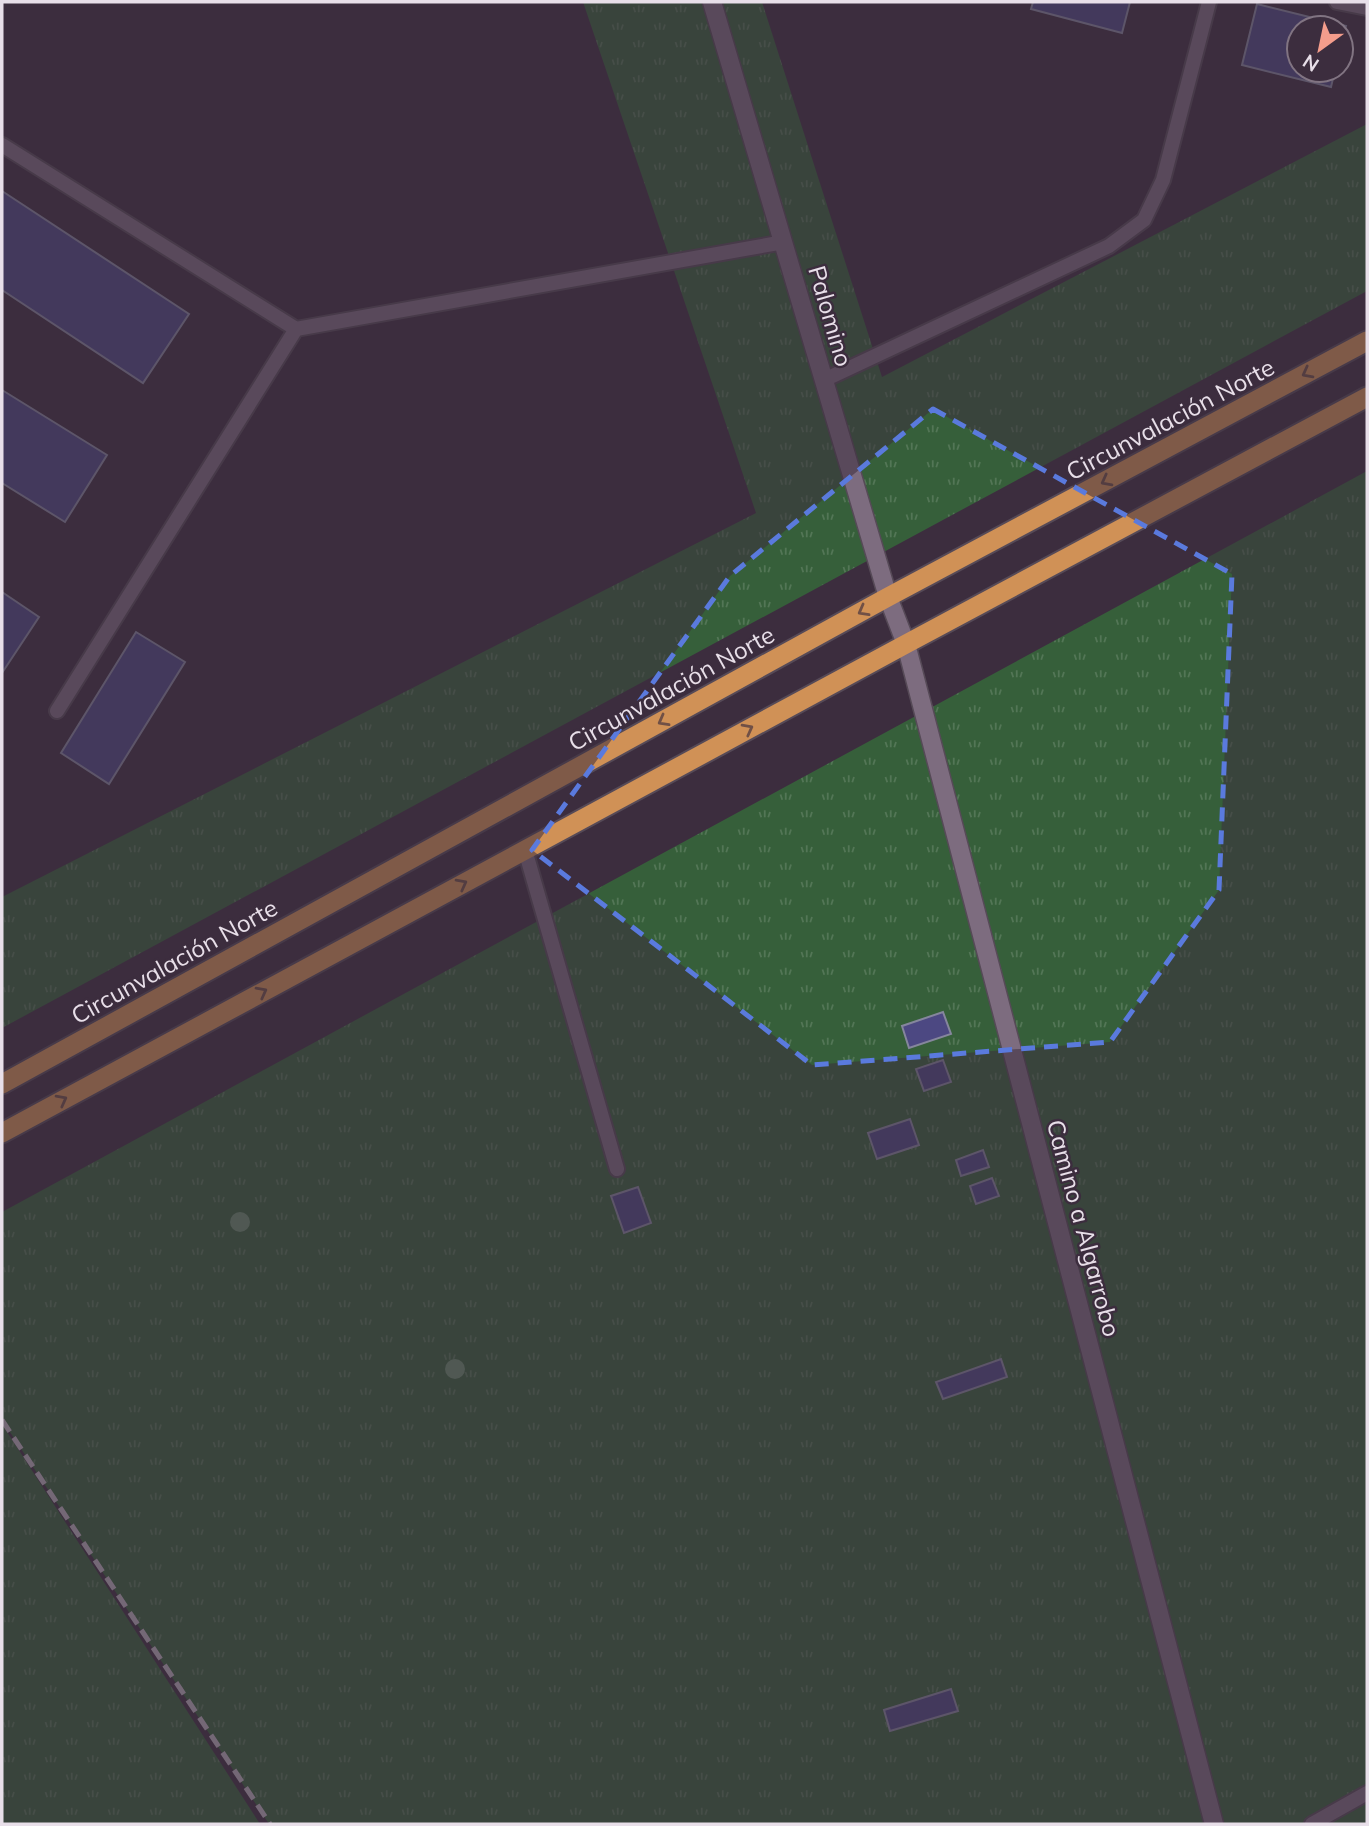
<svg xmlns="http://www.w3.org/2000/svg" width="1369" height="1826" font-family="Mulish,sans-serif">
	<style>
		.grass { fill: url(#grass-tufts) }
		.building { fill: #4c4882; stroke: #85869d; stroke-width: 2 }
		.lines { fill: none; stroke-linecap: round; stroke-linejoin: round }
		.service-casing { stroke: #564a57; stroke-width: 18 }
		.tertiary-casing { stroke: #564a57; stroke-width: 21 }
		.trunk-casing { stroke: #564a57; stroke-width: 23 }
		.service { stroke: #7d6c7f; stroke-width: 14 }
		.tertiary { stroke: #7d6c7f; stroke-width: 18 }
		.trunk { stroke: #d09156; stroke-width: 19 }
		.rail { stroke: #b9afbb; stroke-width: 5; stroke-dasharray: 14 7; stroke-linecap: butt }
		.tree { fill: #688c6d }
		.oneway { stroke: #705046 }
		.marked { fill: none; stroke: #5a7add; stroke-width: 5; stroke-dasharray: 14 9; stroke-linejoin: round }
		.labels { text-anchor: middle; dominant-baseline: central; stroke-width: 5; stroke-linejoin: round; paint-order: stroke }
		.street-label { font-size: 24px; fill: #e8dfe9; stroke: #3c2d3e }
	</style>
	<defs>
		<pattern id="grass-tufts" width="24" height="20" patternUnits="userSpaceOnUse" patternTransform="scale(1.75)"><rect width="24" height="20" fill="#365f3a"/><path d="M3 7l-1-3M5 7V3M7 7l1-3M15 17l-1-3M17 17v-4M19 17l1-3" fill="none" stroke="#537656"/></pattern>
	</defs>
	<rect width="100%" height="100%" fill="#3c2d3e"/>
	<!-- grass -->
	<path class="grass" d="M583,2H762L882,377L1367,124V291L2,1028V897L756,513Z
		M1367,471V1824H269L2,1420V1212Z
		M2,1424L260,1824H2Z"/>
	<!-- building -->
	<path class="building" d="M1033,2H1130L1122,33L1031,9Z
		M1257,4L1346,26L1341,45V28H1299V70H1335L1331,87L1242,65Z
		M2,191L189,314L143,383L2,290Z
		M2,390L107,455L65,522L2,483Z
		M2,592L39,617L2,673Z
		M136,632L185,662L109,784L61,753Z
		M943,1012L951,1034L909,1048L902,1026Z
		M943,1060L951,1082L924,1091L916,1069Z
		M910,1119L919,1145L877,1159L868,1133Z
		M983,1150L989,1167L961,1176L956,1160Z
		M992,1178L999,1196L976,1204L970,1186Z
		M638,1187L651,1223L624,1233L611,1196Z
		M1001,1359L1007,1377L943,1399L936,1382Z
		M951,1689L958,1711L890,1731L884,1710Z"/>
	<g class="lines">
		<!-- service casing -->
		<g class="service-casing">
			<path id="service" d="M1337,2L1367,8
				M2,145L296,329L784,242
				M824,380L1109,246L1144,220L1163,180L1209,2
				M57,711L296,329
				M525,850L617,1169
				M1312,1824L1367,1793"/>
		</g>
		<!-- tertiary casing -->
		<g class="tertiary-casing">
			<path id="tertiary" d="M712,2L888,597L906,644L1214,1824"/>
		</g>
		<!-- trunk casing -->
		<g class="trunk-casing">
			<path id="trunk" d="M2,1084L888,597L1367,341
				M2,1133L906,644L1367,397"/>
		</g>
		<!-- service -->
		<use href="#service" class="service"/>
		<!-- tertiary -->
		<use href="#tertiary" class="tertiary"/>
		<!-- trunk -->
		<use href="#trunk" class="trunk"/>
		<!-- rail -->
		<path class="rail" d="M2,1420L270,1824"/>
	</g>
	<!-- trees -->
	<g class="tree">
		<circle cx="240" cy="1222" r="10"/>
		<circle cx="455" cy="1369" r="10"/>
	</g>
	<!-- one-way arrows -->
	<defs><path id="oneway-chevron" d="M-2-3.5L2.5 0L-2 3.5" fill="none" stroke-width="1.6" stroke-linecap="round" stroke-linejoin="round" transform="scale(1.75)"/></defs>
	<g class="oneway">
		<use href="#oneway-chevron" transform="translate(1307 373) rotate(152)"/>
		<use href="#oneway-chevron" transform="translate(1106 481) rotate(152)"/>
		<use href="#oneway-chevron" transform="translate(863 611) rotate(151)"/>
		<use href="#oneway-chevron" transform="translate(663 721) rotate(151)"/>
		<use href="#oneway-chevron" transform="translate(748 729) rotate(-28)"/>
		<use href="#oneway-chevron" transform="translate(462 884) rotate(-28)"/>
		<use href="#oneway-chevron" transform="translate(262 992) rotate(-28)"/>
		<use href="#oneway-chevron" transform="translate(62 1100) rotate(-28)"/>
	</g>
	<!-- marked area -->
	<path d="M0 0H1369V1826H0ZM933,409L1232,574L1219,890L1110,1042L812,1065L532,850L730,576Z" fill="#3c2d3e" fill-opacity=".55" fill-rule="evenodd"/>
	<path class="marked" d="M933,409L1232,574L1219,890L1110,1042L812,1065L532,850L730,576Z"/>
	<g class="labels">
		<!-- street labels -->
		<g class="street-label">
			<text transform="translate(831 316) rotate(74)">Palomino</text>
			<text transform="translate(1170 419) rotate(-28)">Circunvalación Norte</text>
			<text transform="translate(671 688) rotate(-29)">Circunvalación Norte</text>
			<text transform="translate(174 961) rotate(-29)">Circunvalación Norte</text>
			<text transform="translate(1084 1228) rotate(75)">Camino a Algarrobo</text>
		</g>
	</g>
	<!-- border -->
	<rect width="1369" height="1826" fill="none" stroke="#e8dfe9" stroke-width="7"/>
	<!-- north arrow -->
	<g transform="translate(1320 49) rotate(213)"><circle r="33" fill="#3c2d3e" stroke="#817482" stroke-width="2"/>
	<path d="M0-5L12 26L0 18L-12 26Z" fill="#f49d8c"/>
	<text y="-10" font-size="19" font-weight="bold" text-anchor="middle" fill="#e8dfe9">N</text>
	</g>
</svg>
